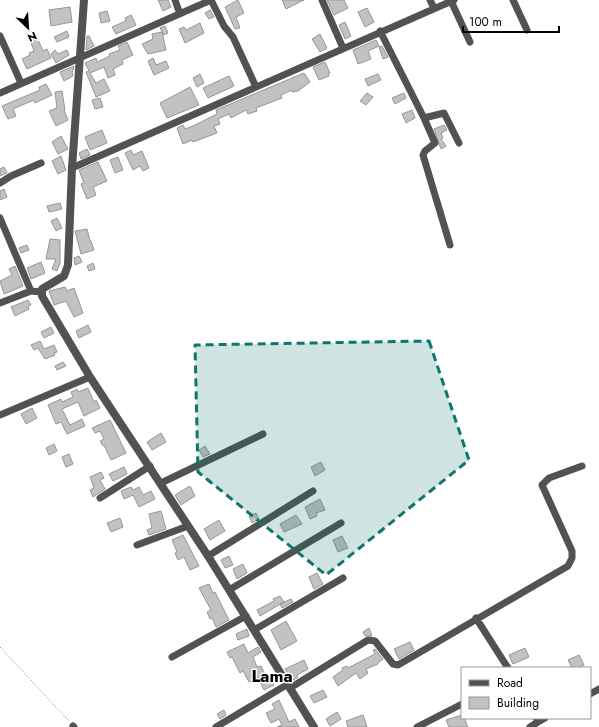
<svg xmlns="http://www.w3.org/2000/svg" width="599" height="727" font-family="Jost,sans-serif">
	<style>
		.building { fill: #c2c2c2; stroke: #969696 }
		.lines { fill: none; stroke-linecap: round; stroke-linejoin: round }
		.path { stroke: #747474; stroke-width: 1; stroke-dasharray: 1 2; stroke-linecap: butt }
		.minor { stroke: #525252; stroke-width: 7 }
		.tertiary { stroke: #525252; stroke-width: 8 }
		.marked { fill: #0f766e; fill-opacity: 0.2; stroke: #0f766e; stroke-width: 3; stroke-dasharray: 8 5; stroke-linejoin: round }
		.labels { text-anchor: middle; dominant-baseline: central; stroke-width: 3; stroke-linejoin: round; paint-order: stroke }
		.quarter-label { font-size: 17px; font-weight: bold; fill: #000; stroke: #fff }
	</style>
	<rect width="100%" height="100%" fill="#fff"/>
	<!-- building -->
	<path class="building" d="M158,0H168L171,7L163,11Z
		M238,0L244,13L236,17L240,28L235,29L225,7Z
		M282,0H304L286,9Z
		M327,0H344L348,8L334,15Z
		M70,7L72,22L51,26L49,10Z
		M367,8L374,22L365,27L358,12Z
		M210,10L214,17L209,19L205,13Z
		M107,11L110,21L101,23L99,13Z
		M131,15L136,25L116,34L112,27L126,21L125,18Z
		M345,22L351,36L345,39L339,25Z
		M200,23L204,33L185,43L179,29L184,27L186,30Z
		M165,26L168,33L164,35L160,28Z
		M67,31L69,37L57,42L54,37Z
		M162,32L166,50L148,54L142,44L153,39L152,34Z
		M320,34L327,48L320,52L312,39Z
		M87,36H89L94,46L86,50Z
		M37,37L43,51L47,49L51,58L27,69L22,59L30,55L29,53L34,51L30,40Z
		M376,40L379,46L368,51L371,59L358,64L353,50Z
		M127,42L133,55L122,60L123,64L113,69L115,75L108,78L104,67L90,73L96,83L104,79L110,91L96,97L86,72L89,71L85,63L96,58L97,62L110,56L109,54L120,50L118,46Z
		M382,46L388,57L383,59L379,47Z
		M55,50L58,54L67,50L69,55L56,63L51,54Z
		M153,58L156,65L166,61L169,68L154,75L148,61Z
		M325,62L330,73H328L329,76L319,80L313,67Z
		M74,66L73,71L72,72L73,76L64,81L60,72Z
		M304,73L310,82L298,91L292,92V90L281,95L282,98L256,108L257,111L248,114L246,110L231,118L229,114L218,119L220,124L214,126L217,133L193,142L192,140L183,144L177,128L183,125L185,129L193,126L217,114L216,110Z
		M200,74L204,83L197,87L193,78Z
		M378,74L381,80L368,86L365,79Z
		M229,76L234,86L208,98L203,88Z
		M46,84L52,95L35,103L34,100L13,109L16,116L8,119L2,106L40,90L39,87Z
		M190,87L199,105L167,118L160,103Z
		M62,91L65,110H64L68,120L56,126L49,111L57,108L55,92Z
		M367,93L373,97L366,105L360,101Z
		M404,93L406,98L395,104L392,98Z
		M100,98L103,107L95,109L92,100Z
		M412,110L415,118L406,123L402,114Z
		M444,125L447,130L441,133L443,138L441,139L446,146L441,149L434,129Z
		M102,130L107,143L90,150L85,137Z
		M61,136L68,149L58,154L52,142Z
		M87,149L90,155L81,159L79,153Z
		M131,150L133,155L142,151L149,168L143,171L140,166L133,170L125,153Z
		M61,156L66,170L58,174L52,161Z
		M118,157L123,170L115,173L110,160Z
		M98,162L107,181L93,187L96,195L87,199L81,184L84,183L79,170Z
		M4,167L7,173L0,176V169Z
		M4,189L7,197L0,200V191Z
		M60,203L62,209L49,212L47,206Z
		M57,218L62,228L56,231L51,221Z
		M87,229L90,241H91L94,250L81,254L75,231Z
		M50,239L60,240V263L57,271L52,269L56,259H46Z
		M27,245L29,250L21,253L19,248Z
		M79,256L82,262L75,265L74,258Z
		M41,262L45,273L31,279L27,268Z
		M93,263L95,269L89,271L87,266Z
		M15,266L23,286L4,294L0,281L12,275L9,269Z
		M65,287L67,291L74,288L83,313L74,317L66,301L54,305L49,291Z
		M28,300L31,305L28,306L29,309L15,316L11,307Z
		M88,325L91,332L79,338L76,331Z
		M51,327L54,333L44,338L41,332Z
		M40,341L44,349L54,345L57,352L54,353L55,355L45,359L38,348L34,350L31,345Z
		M63,362L66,366L57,370L55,366Z
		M88,388L94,402L96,400L100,408L84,416L78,402L62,409L70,425L82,419L85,426L67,434L61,422L56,424L48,405L61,399L62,402L73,397L71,392L77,389L78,392Z
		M32,408L37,418L26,424L21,414Z
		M110,420L126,453L111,460L104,445L103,446L100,441L104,439L100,431L95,433L92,428Z
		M161,433L166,442L152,450L147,442Z
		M54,444L57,451L49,455L46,448Z
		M205,446L210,454L203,457L199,450Z
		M69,454L73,464L66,467L62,457Z
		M321,462L325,470L315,476L311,467Z
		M124,467L127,474L113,481L109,474Z
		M101,472L104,478L100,480L105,489L93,497L90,490L94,488L90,477Z
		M190,486L195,496L181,505L175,495Z
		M131,487L133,490L139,487L143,495L151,491L155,499L139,507L133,495L124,499L121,491Z
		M320,499L325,510L316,513L317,516L310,519L305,507Z
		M161,511L166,529L149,535L147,530L152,528L149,514Z
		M256,513L259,519L252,523L249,516Z
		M296,515L302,524L284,532L280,524Z
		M120,518L123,527L111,532L107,523Z
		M219,520L225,531L210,540L204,529Z
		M183,535L199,566L190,570L184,557L178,560L175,553L177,552L172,540Z
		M342,536L348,548L338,552L333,540Z
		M229,556L233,565L225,568L221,560Z
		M243,564L247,573L237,579L233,569Z
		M317,573L323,584L314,589L309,577Z
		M209,584L213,593L215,592L229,620L216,627L212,618L210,619L207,612L211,610L199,588Z
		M280,596L284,602L260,616L257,610L274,601L273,599Z
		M291,599L293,602L282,608L280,604Z
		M286,621L297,641L281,650L271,630Z
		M369,628L372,636H365L363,632Z
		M247,629L249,636L238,640L236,634Z
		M410,642L414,650L399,659L394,649Z
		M244,644L248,653L258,647L261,652L253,657L257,667L261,666L267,679L270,677L274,685L264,690L258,677L249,682L243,671L240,673L232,657L230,658L227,652Z
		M525,648L529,657L513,664L509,655Z
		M375,649L383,659L378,663V664L366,669L368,673L360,679L356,673L338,686L333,677L343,670L342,668L347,666L348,668L375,654L373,650Z
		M579,655L584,665L578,668H572L568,660Z
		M304,660L308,669L297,675L298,677L292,681L285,669Z
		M323,690L327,697L314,703L310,696Z
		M279,700L289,722L295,719L299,727H277L282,725L279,719L271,723L266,713L275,709L272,704Z
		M224,710L226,715L220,719L217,714Z
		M337,712L341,719L330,726L326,719Z
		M363,715L367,727H348L346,721Z
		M462,715V718H464L468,727H449L446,720Z"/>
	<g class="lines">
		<!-- path -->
		<path class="path" d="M0,647L69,721"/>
		<!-- minor -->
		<path class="minor" d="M175,0L180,14
			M211,0L224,26L233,37L256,87
			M322,0L343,48
			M430,0L434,8
			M513,0L527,30
			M451,1L470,42
			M380,31L424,118L444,113L459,143
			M0,36L21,83
			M0,93L211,0
			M424,118L435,143L425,151L423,155L450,245
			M72,168L454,0
			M0,183L11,176L41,163
			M0,218L31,291
			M0,303L31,291L41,292
			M0,415L90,377
			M161,483L263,434
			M100,498L150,466
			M137,545L188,526
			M208,556L313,491
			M229,590L341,523
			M476,618L508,668
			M254,630L343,578
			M172,657L246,616
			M290,688L368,640L375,641L393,664L398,665L568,566L572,558V551L542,485L549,478L582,466
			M590,694L599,689
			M538,722L545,718
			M73,726L74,727
			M216,727L288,684
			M417,727L462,704
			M530,727L538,722L536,718"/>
		<!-- tertiary -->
		<path class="tertiary" d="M84,0L72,168L68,265L64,276L42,289V296L90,377L208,556L314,727"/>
	</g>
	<!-- marked area -->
	<path class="marked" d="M429,341L469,460L326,575L198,472L195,345Z"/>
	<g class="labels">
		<!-- quarter labels -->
		<g class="quarter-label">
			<text x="272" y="676">Lama</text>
		</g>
	</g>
	<!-- legend -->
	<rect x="461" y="667" width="130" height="52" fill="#ffffff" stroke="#999999"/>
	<rect x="469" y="680" width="20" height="6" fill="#525252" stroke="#999999"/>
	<text x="497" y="687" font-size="12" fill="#000000">Road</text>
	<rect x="469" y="697" width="20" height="12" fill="#c2c2c2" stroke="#999999"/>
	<text x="497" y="707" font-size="12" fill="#000000">Building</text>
	<!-- north arrow -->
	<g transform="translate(28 28) rotate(155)" stroke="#ffffff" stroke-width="3" paint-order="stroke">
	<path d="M0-3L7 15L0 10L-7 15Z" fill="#000000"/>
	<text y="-6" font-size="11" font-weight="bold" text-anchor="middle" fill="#000000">N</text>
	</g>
	<!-- scale -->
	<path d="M463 26v6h96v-6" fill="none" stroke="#000000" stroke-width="2"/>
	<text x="469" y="26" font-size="12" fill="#000000" stroke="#ffffff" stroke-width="3" paint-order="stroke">100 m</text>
</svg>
